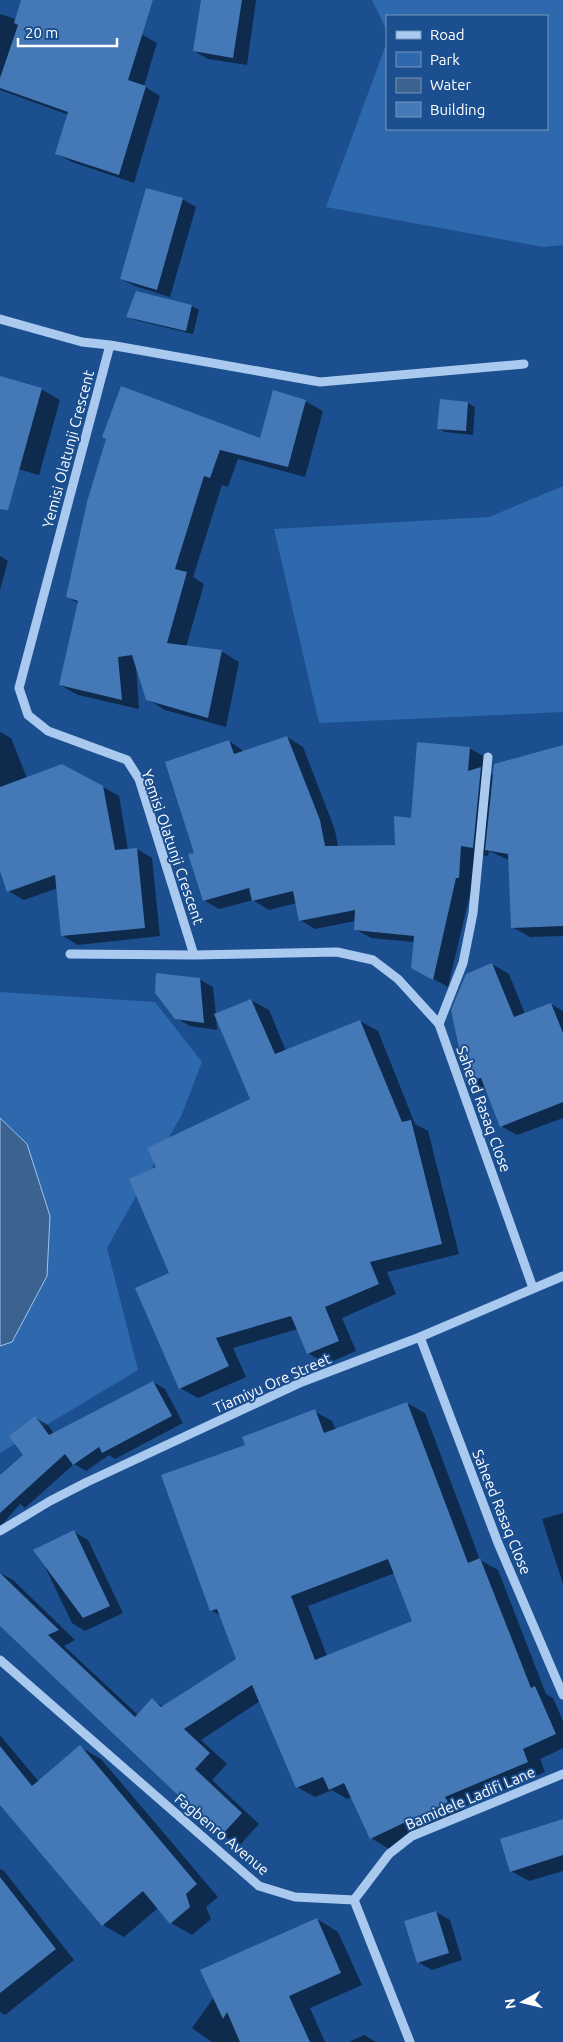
<svg xmlns="http://www.w3.org/2000/svg" width="563" height="2042" font-family="Ubuntu,sans-serif">
	<style>
		.green { fill: #2e69ad }
		.water { fill: #3c6290; stroke: #9cc4f0 }
		.shadow { fill: #0007; fill-rule: evenodd }
		.building { fill: #4478b7; fill-rule: evenodd }
		.lines { fill: none; stroke-linecap: round; stroke-linejoin: round }
		.minor { stroke: #a9c9ee; stroke-width: 9 }
		.labels { text-anchor: middle; dominant-baseline: central; stroke-width: 4; stroke-linejoin: round; paint-order: stroke }
		.street-label { font-size: 15px; fill: #fff; stroke: #1b4f8f }
	</style>
	<rect width="100%" height="100%" fill="#1b4f8f"/>
	<!-- green -->
	<path class="green" d="M372,0H563V245L544,247L326,207L387,42V129H547V16H387V31Z
		M563,486V712L319,723L274,529L489,517Z
		M0,992L155,1002L202,1062L182,1114L107,1248L138,1370L0,1453V1346L12,1342L27,1144L0,1118Z"/>
	<!-- water -->
	<path class="water" d="M0,1118L27,1144L50,1216L47,1276L12,1342L0,1346Z"/>
	<!-- shadow -->
	<path class="shadow" d="M23,0H153L141,34L157,43L144,86L160,96L134,183L72,162L57,154L69,115L0,90V14L16,19Z
		M202,0H256L247,65L208,59L194,51Z
		M182,199L196,207L170,297L135,286L121,279Z
		M192,306L199,310L193,334L135,320L128,317Z
		M0,377L41,389L60,400L39,475L0,464Z
		M305,401L323,411L305,477L238,459L228,487L222,485L193,577L204,584L186,647L221,651L239,662L226,727L165,710L147,699L136,666L139,709L78,695L60,685L78,603L67,597L108,439L261,440Z
		M441,401L468,403L475,407L473,435L445,432L438,428Z
		M0,556L8,561L0,590Z
		M0,732L11,738L27,778L103,787L119,796L128,850L137,849L152,858L160,936L78,945L63,936L58,888L24,900L8,891L0,867Z
		M287,737L303,747L335,830L338,847L396,846L412,820L469,748L485,757L484,771L494,776L563,747V936L530,937L512,927L509,860L489,851L488,856L476,854L472,886L448,987L428,976L414,942L371,938L355,929V921L315,929L300,920L297,903L269,910L253,900L219,909L204,900L195,853L229,741L245,752Z
		M492,964L509,974L525,1014L551,1004L563,1011V1118L517,1135L501,1126L487,1089L483,1090L467,1080Z
		M199,979L213,987L216,1015L251,1000L269,1010L286,1051L360,1021L378,1031L415,1124L428,1131L459,1254L387,1272L396,1294L342,1318L356,1351L326,1364L308,1353L298,1329L233,1348L246,1377L198,1398L180,1388L171,1274L158,1168L252,1100L216,1016L217,1030L190,1026L176,1018Z
		M153,1382L165,1389L183,1423L115,1459L109,1455L86,1471L74,1464L25,1508L20,1504L0,1527V1476L24,1456L36,1418L48,1425L54,1434Z
		M407,1403L425,1413L480,1560L498,1570L546,1694L553,1698L563,1721V1748L540,1759L545,1772L462,1807L465,1812L389,1849L371,1838L352,1797L347,1799L332,1790L315,1797L297,1787L260,1701L201,1740L227,1764L212,1780L259,1824L240,1845L222,1835L0,1623V1573L13,1580L75,1640L64,1646L138,1715L152,1700L164,1707L238,1659L221,1616L211,1610L247,1446L314,1411L332,1421L336,1430ZM395,1573L413,1622L327,1656L308,1606Z
		M563,1513V1584L542,1519Z
		M74,1532L88,1540L123,1613L85,1631L72,1623L37,1550Z
		M0,1735L39,1782L80,1747L101,1759L218,1897L206,1907L211,1919L192,1935L171,1923L158,1908L124,1937L103,1925L0,1802Z
		M563,1820V1871L529,1881L511,1871Z
		M0,1869L4,1871L74,1960L5,2015L0,2012Z
		M436,1912L450,1920L462,1960L432,1970L418,1962Z
		M317,1919L338,1932L362,1985L310,2008L325,2042H212L192,2028L214,1997Z
		M364,2035L376,2042H349Z"/>
	<!-- building -->
	<path class="building" d="M21,0H153L128,80L146,86L119,175L55,154L68,112L0,88V78L18,25L14,23Z
		M201,0H242L233,58L193,51Z
		M146,188L183,198L157,290L120,279Z
		M136,291L192,305L186,331L126,317Z
		M0,376L42,388L8,510L0,509Z
		M121,386L260,438L273,390L306,400L288,467L220,450L210,478L204,476L175,569L187,572L167,643L222,650L208,718L146,700L132,655L118,657L122,700L59,685L78,601L66,597L87,502L106,439L102,437Z
		M440,399L468,402L466,431L437,429Z
		M287,736L320,820L325,846L395,845L394,816L411,818L417,742L470,747L468,771L481,767L473,848L461,846L459,878H456L433,980L411,968L414,936L354,930L355,910L299,921L293,891L252,901L249,888L203,901L188,854L194,853L165,762L229,740L234,754Z
		M563,745V926L511,928L508,854L485,850L494,764Z
		M62,764L103,786L115,850L137,848L145,928L61,936L55,875L7,892L0,871V787Z
		M492,963L514,1017L551,1003L563,1033V1102L500,1127L481,1078L466,1081L451,1010L466,974Z
		M156,973L200,978L204,1023L175,1019L155,993Z
		M251,999L275,1054L360,1020L402,1122L411,1120L442,1244L370,1262L379,1284L325,1307L339,1341L307,1354L291,1316L216,1338L229,1366L179,1389L135,1288L169,1273L129,1179L156,1167L147,1148L250,1099L214,1014Z
		M153,1381L172,1416L102,1453L99,1447L73,1465L65,1454L0,1513V1475L23,1455L9,1436L35,1416L49,1435Z
		M407,1402L468,1563L480,1558L531,1688L535,1686L556,1734L523,1749L528,1762L445,1797L448,1802L370,1839L344,1783L329,1790L323,1777L296,1788L252,1685L184,1729L210,1753L195,1769L242,1813L221,1836L0,1626V1573L59,1630L48,1635L135,1717L152,1698L161,1707L236,1659L217,1609L210,1611L161,1475L245,1445L242,1437L315,1409L324,1433ZM388,1559L412,1621L315,1660L291,1596Z
		M74,1530L110,1606L83,1618L33,1550Z
		M80,1745L197,1884L186,1894L190,1907L170,1924L143,1891L102,1926L0,1805V1746L32,1786Z
		M563,1819V1855L510,1872L500,1839Z
		M0,1877L56,1949L0,1993Z
		M436,1911L449,1953L417,1963L404,1921Z
		M317,1918L341,1973L289,1996L310,2042H240L227,2012L223,2019L200,1970Z"/>
	<g class="lines">
		<!-- minor -->
		<path class="minor" d="M0,319L82,342L110,345L320,382L524,364
			M110,345L19,688L28,715L48,731L127,760L139,779L194,955
			M70,954L194,955L337,952L373,960L398,979L439,1024L533,1288
			M439,1024L463,963L473,913L488,757
			M420,1337L498,1543L563,1695
			M0,1531L50,1501L87,1482L302,1382L420,1337L563,1276
			M0,1660L259,1886L295,1897L354,1900L410,2042
			M354,1900L389,1854L412,1836L563,1774"/>
	</g>
	<g class="labels">
		<!-- street labels -->
		<g class="street-label">
			<text transform="translate(68 449) rotate(-75)">Yemisi Olatunji Crescent</text>
			<text transform="translate(173 847) rotate(71)">Yemisi Olatunji Crescent</text>
			<text transform="translate(484 1109) rotate(70)">Saheed Rasaq Close</text>
			<text transform="translate(272 1383) rotate(-24)">Tiamiyu Ore Street</text>
			<text transform="translate(502 1512) rotate(68)">Saheed Rasaq Close</text>
			<text transform="translate(470 1798) rotate(-23)">Bamidele Ladifi Lane</text>
			<text transform="translate(222 1834) rotate(40)">Fagbenro Avenue</text>
		</g>
	</g>
	<!-- legend -->
	<rect x="386" y="15" width="162" height="115" fill="#1b4f8f" stroke="#7695bc"/>
	<rect x="396" y="31" width="25" height="8" fill="#a9c9ee" stroke="#7695bc"/>
	<text x="430" y="40" font-size="15" fill="#ffffff">Road</text>
	<rect x="396" y="52" width="25" height="15" fill="#2e69ad" stroke="#7695bc"/>
	<text x="430" y="65" font-size="15" fill="#ffffff">Park</text>
	<rect x="396" y="78" width="25" height="15" fill="#3c6290" stroke="#7695bc"/>
	<text x="430" y="90" font-size="15" fill="#ffffff">Water</text>
	<rect x="396" y="102" width="25" height="15" fill="#4478b7" stroke="#7695bc"/>
	<text x="430" y="115" font-size="15" fill="#ffffff">Building</text>
	<!-- north arrow -->
	<g transform="translate(523 2002) rotate(262)" stroke="#1b4f8f" stroke-width="4" paint-order="stroke">
	<path d="M0-4L9 19L0 12L-9 19Z" fill="#ffffff"/>
	<text y="-8" font-size="14" font-weight="bold" text-anchor="middle" fill="#ffffff">N</text>
	</g>
	<!-- scale -->
	<path d="M18 38v8h99v-8" fill="none" stroke="#ffffff" stroke-width="2.5"/>
	<text x="25" y="38" font-size="15" fill="#ffffff" stroke="#1b4f8f" stroke-width="4" paint-order="stroke">20 m</text>
</svg>
